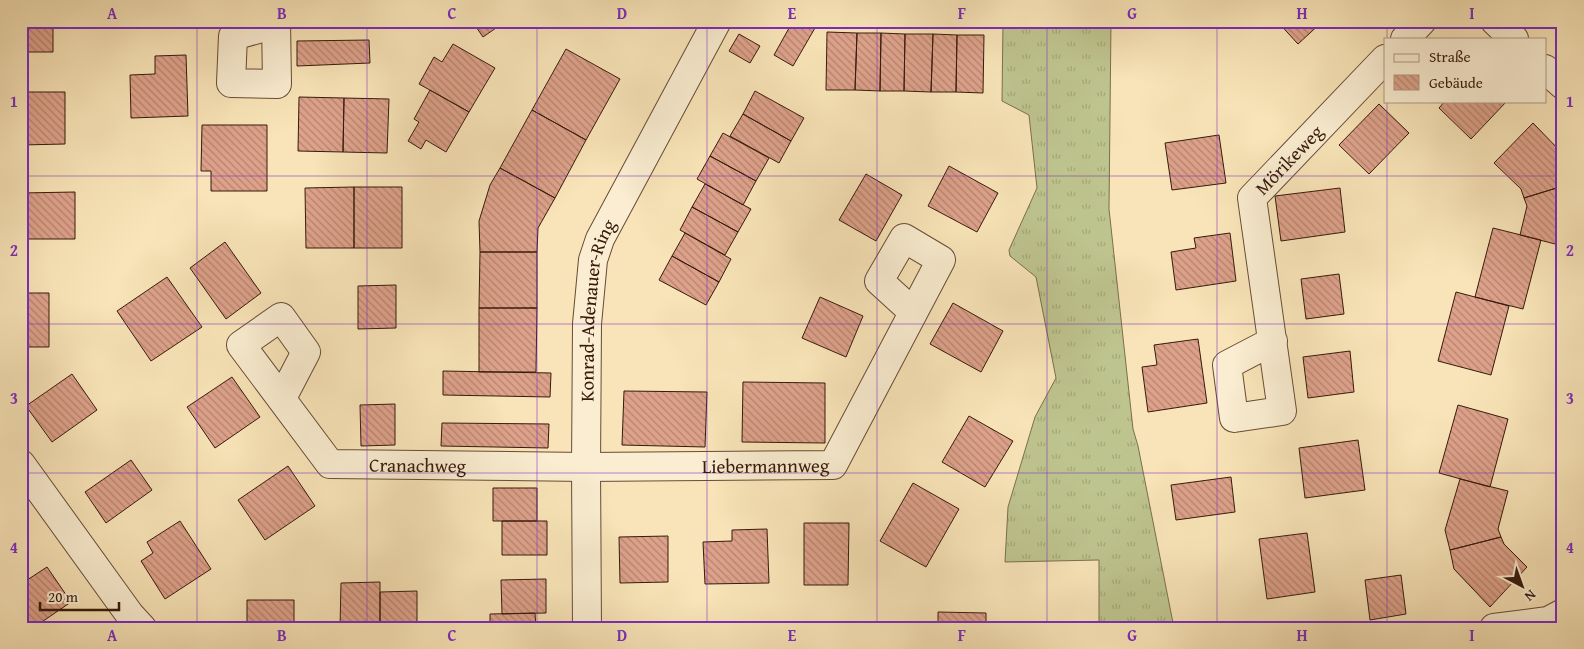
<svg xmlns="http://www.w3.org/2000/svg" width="1584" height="649" font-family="'Gentium Book Plus',serif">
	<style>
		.grass { fill: url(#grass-tufts); stroke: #7a6f4c }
		.building { fill: url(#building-back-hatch); stroke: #371a0b }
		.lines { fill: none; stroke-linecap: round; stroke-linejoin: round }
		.minor-casing { stroke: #674c36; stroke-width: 30 }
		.minor { stroke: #faedd1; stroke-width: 28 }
		.grid { fill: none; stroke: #7b2cbf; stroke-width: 1; stroke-opacity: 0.55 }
		.labels { text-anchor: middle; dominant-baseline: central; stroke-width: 4.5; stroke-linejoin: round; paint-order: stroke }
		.street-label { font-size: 19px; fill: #371a0b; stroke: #faedd1 }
		.neatline { fill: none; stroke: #7b2cbf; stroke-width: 2 }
		.grid-label { font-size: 16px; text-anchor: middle; font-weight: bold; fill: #7b2cbf }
	</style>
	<defs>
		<pattern id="grass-tufts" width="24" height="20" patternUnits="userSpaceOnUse" patternTransform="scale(1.25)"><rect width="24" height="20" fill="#bec48e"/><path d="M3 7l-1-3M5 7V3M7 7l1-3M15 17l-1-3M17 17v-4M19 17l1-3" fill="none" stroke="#a4a879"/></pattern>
		<pattern id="building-back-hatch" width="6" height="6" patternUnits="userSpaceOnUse" patternTransform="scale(1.25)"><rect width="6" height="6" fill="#dea28b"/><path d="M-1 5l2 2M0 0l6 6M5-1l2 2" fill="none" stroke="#b58370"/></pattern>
	</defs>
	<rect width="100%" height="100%" fill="#f8e4b8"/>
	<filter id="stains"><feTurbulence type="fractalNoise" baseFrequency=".004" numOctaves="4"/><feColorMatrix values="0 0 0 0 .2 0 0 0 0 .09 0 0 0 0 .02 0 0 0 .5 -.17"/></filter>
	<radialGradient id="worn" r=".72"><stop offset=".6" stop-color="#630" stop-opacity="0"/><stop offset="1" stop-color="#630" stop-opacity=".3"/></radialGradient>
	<!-- grass -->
	<path class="grass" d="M1003,21H1111L1109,209L1133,429L1138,446L1174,628H1099V560L1005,562L1008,507L1035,417L1056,378L1036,277L1010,256L1009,250L1037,188L1029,115L1002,101Z"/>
	<!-- building -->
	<path class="building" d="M21,21H53V52H21Z
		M472,21H506L483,37Z
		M793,21H819L793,66L774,55Z
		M1124,21H1221V22H1124Z
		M1277,21H1323L1298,44Z
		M827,32L857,33L855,90H826Z
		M857,33H881L880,91L855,90Z
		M881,33L905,34L904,91H880Z
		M739,34L760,46L750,63L729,51Z
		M905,34H933L931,92L904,91Z
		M933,34L957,35L956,92H931Z
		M957,35H984L983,93L956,92Z
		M369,40L370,63L297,66V41Z
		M453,44L495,68L469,112L419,84L434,57L442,62Z
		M566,49L620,79L586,140L532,110Z
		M186,55L188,116L131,118L130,75L155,74V56Z
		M430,90L469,112L446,152L426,140L421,149L408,141L419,122L414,119Z
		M755,91L804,118L791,141L743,114Z
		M21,92H65V144L21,145Z
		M299,97L344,98L343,152L298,151Z
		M344,98L389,99L387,153L343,152Z
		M1445,101H1507L1471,139L1439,108Z
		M1379,104L1409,133L1369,174L1339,145Z
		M532,110L586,140L555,198L500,168Z
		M743,114L791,141L779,163L730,136Z
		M1533,123L1563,154V186L1524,198L1521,189L1494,163Z
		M202,125H267V191H211V171H201Z
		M723,133L769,158L756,181L710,156Z
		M1219,135L1226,183L1172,190L1165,143Z
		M710,156L756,181L743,205L697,179Z
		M949,166L998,193L977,232L928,206Z
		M500,168L555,198L538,228L537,252H480L479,221L490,185Z
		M866,174L902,195L876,241L839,220Z
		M705,184L751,209L738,232L692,207Z
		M1563,186V246L1520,235L1527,206L1524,198Z
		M354,187V248H306L305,188Z
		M354,187H402V248H354Z
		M1340,188L1345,232L1281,241L1275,196Z
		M75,192V239H21V193Z
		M692,207L738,232L725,255L680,230Z
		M1493,228L1541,240L1523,309L1475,297Z
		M685,233L731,259L719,282L672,256Z
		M1230,233L1236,281L1176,290L1171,252L1196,248L1194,238Z
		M225,242L261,293L226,319L190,268Z
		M480,252H537V308H479Z
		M672,256L719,282L706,305L659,280Z
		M1339,274L1344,314L1306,319L1301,279Z
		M167,277L202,327L151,361L117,311Z
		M396,285V328L358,329V286Z
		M1456,292L1509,306L1491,375L1438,361Z
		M21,293H49V347H21Z
		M820,297L863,316L846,357L802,338Z
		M953,303L1003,331L981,372L930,344Z
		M479,308H537L536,372H479Z
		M1198,339L1207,403L1148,412L1142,367L1157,365L1154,345Z
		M1350,351L1354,392L1308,398L1303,357Z
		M443,371L551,373L550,397L443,395Z
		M72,374L97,410L52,442L26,406Z
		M232,377L260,417L215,448L187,407Z
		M743,382L825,383V443L742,442Z
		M624,391L707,392L705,447L622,445Z
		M395,404V445L361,446L360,405Z
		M1458,405L1508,419L1490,487L1439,473Z
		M969,416L1013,441L985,487L942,462Z
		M442,423L549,424L548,448L441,446Z
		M1358,440L1365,490L1305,498L1299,448Z
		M131,460L152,490L106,523L85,492Z
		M288,466L315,506L265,540L238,500Z
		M1231,477L1235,512L1176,520L1171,485Z
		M1460,479L1508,491L1498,529L1501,537L1450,550L1445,530Z
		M913,483L959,509L926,567L880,541Z
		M493,488H537V521H493Z
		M180,521L211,569L165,599L141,561L153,553L147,542Z
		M502,521H547V555H502Z
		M804,523H849L848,585H804Z
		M767,529L769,583L705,584L703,542L732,541V530Z
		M1307,533L1315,592L1267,599L1259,539Z
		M668,536V582L620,583L619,537Z
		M1501,537L1504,544L1527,567L1490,607L1454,569L1450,550Z
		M47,567L71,602L33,628H21V584Z
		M1401,575L1406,614L1370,620L1365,580Z
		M546,579V613L502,614L501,580Z
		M380,582V628H340L341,583Z
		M417,591V628H380V592Z
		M247,600H294V628H247Z
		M938,612L986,613V628H938Z
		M535,613L536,628H490V614Z"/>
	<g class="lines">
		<!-- minor casing -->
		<g class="minor-casing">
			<g id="minor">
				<path d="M276,21L277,84L231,83L233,36L276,24"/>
				<path d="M1495,21L1514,39"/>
				<path d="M1405,39L1422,21"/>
				<path d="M1545,69L1563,85"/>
				<path id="s1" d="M1273,341L1227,365L1234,418L1282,411L1252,198L1385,59"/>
				<path id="s2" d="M282,398L306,352L281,317L241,345L330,464L586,467L833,465L941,260L904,238L879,281L913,312"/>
				<path d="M21,464L130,615L142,628"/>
				<path id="s3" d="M587,628L586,467L587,324L593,260L600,239L717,21"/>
				<path d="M1494,628L1548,621L1563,613"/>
			</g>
		</g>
		<!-- minor -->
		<use href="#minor" class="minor"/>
	</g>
	<!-- grid -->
	<path class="grid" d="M197,21V628M367,21V628M537,21V628M707,21V628M877,21V628M1047,21V628M1217,21V628M1387,21V39M1387,101V628M21,176H1563M21,324H1563M21,473H1563"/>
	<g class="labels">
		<!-- street labels -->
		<g class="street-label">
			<text stroke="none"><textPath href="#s1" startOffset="422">Mörikeweg</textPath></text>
			<text stroke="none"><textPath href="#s3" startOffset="319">Konrad-Adenauer-Ring</textPath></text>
			<text stroke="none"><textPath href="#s2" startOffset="728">Liebermannweg</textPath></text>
			<text stroke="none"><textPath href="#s2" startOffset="380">Cranachweg</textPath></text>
		</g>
	</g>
	<!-- margin -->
	<rect width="1584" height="649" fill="none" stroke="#f8e4b8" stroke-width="55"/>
	<!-- legend -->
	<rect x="1384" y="38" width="162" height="65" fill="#faedd1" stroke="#ac9982"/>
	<rect x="1394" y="54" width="25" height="8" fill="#faedd1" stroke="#ac9982"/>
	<text x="1429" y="62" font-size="15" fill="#371a0b">Straße</text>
	<rect x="1394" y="75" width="25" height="15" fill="url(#building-back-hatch)" stroke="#ac9982"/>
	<text x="1429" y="88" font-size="15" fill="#371a0b">Gebäude</text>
	<!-- north arrow -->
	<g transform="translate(1522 586) rotate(139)" stroke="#faedd1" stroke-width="4" paint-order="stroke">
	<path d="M0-4L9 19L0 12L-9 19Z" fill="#371a0b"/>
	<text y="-8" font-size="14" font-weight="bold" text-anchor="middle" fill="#371a0b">N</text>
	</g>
	<!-- scale -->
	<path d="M40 602v8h79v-8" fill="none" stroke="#371a0b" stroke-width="2.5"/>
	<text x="48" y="602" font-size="15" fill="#371a0b" stroke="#faedd1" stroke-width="4" paint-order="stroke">20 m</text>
	<rect x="28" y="28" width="1528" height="594" class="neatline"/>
	<g class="grid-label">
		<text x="112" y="19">A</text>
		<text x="282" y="19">B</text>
		<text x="452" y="19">C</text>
		<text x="622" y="19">D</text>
		<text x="792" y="19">E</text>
		<text x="962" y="19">F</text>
		<text x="1132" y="19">G</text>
		<text x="1302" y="19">H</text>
		<text x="1472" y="19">I</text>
		<text x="14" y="107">1</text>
		<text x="1570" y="107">1</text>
		<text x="14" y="256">2</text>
		<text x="1570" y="256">2</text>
		<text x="14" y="404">3</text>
		<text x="1570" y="404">3</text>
		<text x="14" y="553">4</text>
		<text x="1570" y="553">4</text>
		<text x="112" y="641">A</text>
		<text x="282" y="641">B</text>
		<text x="452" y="641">C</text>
		<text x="622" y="641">D</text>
		<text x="792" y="641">E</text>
		<text x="962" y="641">F</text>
		<text x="1132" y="641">G</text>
		<text x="1302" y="641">H</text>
		<text x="1472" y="641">I</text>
	</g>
	<rect width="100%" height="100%" filter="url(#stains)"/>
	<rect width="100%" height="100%" fill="url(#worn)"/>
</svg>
